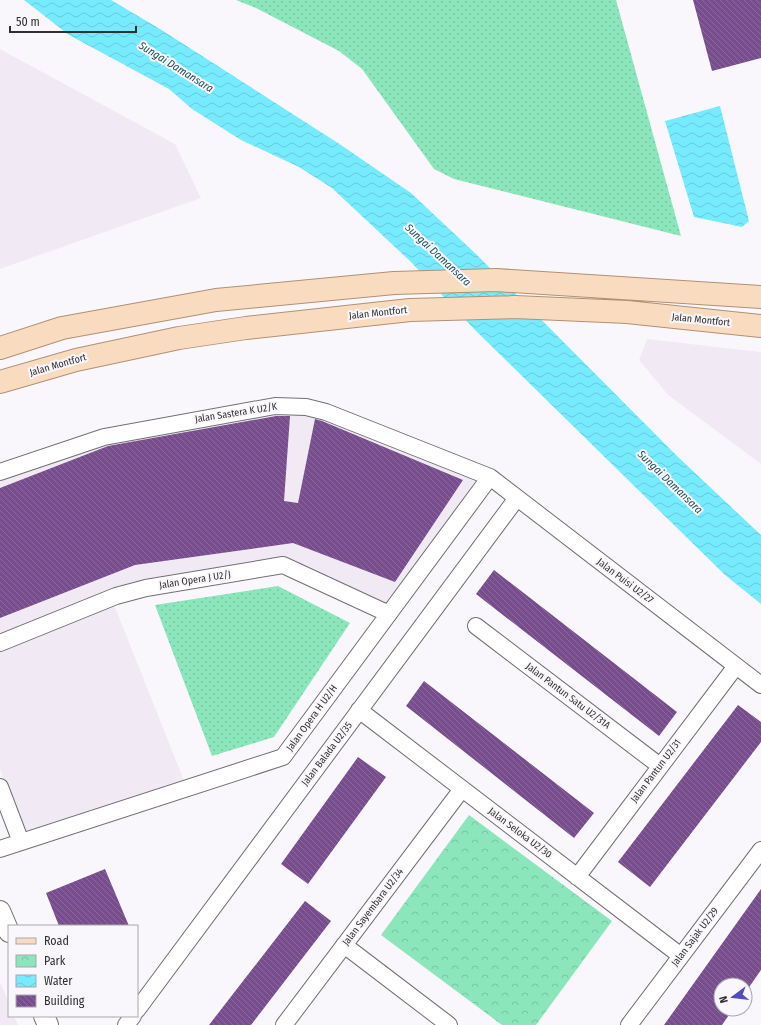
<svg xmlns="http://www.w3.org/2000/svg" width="761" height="1025" font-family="'Fira Sans Condensed',sans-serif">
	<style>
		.built { fill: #f1eaf5 }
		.grass { fill: url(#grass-dots) }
		.park { fill: url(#park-crowns) }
		.water { fill: url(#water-waves) }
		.building { fill: url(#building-back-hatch) }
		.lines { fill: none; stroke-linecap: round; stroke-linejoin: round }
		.minor-casing { stroke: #726f73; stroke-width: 18 }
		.tertiary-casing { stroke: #726f73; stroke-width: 22 }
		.primary-casing { stroke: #b09073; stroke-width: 24 }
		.minor { stroke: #fff; stroke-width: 16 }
		.tertiary { stroke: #fff; stroke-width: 20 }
		.primary { stroke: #f9dcc0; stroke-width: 22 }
		.labels { text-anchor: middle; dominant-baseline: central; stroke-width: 4; stroke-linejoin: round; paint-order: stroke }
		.street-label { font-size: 10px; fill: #313031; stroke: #faf7fc }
		.water-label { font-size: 11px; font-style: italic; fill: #1a4e56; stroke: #faf7fc }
	</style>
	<defs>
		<pattern id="grass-dots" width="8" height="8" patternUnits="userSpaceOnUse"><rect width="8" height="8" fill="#8be6bb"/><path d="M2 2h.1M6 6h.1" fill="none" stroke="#78c6a1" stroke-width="1.8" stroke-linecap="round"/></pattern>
		<pattern id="park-crowns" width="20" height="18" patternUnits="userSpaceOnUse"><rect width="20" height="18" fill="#8be6bb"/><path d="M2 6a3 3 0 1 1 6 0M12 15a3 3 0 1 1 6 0" fill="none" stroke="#78c6a1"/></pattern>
		<pattern id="water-waves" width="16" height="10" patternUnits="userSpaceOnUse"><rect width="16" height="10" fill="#76ebfe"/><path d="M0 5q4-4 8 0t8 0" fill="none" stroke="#67cada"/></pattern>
		<pattern id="building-back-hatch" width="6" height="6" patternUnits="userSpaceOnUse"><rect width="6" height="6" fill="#784d8d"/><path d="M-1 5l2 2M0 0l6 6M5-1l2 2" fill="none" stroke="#8a6a9a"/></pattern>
	</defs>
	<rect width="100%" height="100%" fill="#faf7fc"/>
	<!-- built -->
	<path class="built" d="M0,49L175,144L201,198L0,269Z
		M647,339L761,352V464L668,395L639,360Z
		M273,412H311L480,480L387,607L279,559L109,592L185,783L25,834L0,770V480L101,444Z
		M0,982L9,1003V1016H14L18,1025H0Z"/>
	<!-- grass -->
	<path class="grass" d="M236,0H616L681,236L454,179L434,169L362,69L339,51L256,8Z
		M278,586L350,623L274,737L212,756L155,605Z"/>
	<!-- park -->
	<path class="park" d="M469,815L612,921L536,1025H502L381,935Z"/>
	<!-- water -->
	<path class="water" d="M24,0H111L160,29L341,145L411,193L477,255L677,456L761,535V604L725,575L475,330L411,262L332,188L299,167L241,140L192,109L169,89L69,35Z
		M720,106L749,221L742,227L694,217L665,121Z"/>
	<!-- building -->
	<path class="building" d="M693,0H761V58L712,71Z
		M276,416H290L284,501L298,503L315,419L322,421L463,480L395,582L293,543L135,565L0,618V488L108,446Z
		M494,570L677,712L659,736L476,594Z
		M424,681L594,813L574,838L406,706Z
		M738,705L761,722V742L650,887L618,862Z
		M358,757L386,777L308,884L281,864Z
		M105,869L129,926H59L46,893Z
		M761,889V970L745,993V985H721V1009H733L722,1025H664Z
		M305,901L331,921L251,1025H209Z"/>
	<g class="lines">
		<!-- minor casing -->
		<g class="minor-casing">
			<path id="minor" d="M0,472L104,437L275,406L306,407L326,412L490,477L761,685
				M476,626L660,766
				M0,643L116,596L146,588L283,565L389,614
				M359,710L681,956
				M0,787L21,842
				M0,849L283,757L490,477
				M577,877L736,666
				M344,945L449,1025
				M137,1010L517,498
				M126,1025L133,1016
				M284,1025L462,789
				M629,1025L761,850"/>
		</g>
		<!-- tertiary casing -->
		<g class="tertiary-casing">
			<path id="tertiary" d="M0,911L9,932
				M44,1016L48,1025"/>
		</g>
		<!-- primary casing -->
		<g class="primary-casing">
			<path id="primary" d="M0,348L62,328L216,300L394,283L496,280L761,297
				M0,382L76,360L179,338L246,328L410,310L515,307L627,312L761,326"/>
		</g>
		<!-- minor -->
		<use href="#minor" class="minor"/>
		<!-- tertiary -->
		<use href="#tertiary" class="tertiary"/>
		<!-- primary -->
		<use href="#primary" class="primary"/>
	</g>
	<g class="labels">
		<!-- street labels -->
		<g class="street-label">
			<text transform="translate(378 313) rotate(-6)">Jalan Montfort</text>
			<text transform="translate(701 320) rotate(6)">Jalan Montfort</text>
			<text transform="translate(58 365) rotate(-16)">Jalan Montfort</text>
			<text transform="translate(236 413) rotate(-9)">Jalan Sastera K U2/K</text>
			<text transform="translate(195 580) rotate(-9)">Jalan Opera J U2/J</text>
			<text transform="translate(625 581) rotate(37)">Jalan Puisi U2/27</text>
			<text transform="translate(568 696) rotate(37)">Jalan Pantun Satu U2/31A</text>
			<text transform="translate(312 718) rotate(-54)">Jalan Opera H U2/H</text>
			<text transform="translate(327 754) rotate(-53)">Jalan Balada U2/35</text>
			<text transform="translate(656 771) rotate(-53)">Jalan Pantun U2/31</text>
			<text transform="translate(520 833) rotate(37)">Jalan Seloka U2/30</text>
			<text transform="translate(373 907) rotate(-53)">Jalan Sayembara U2/34</text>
			<text transform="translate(695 937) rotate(-53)">Jalan Sajak U2/29</text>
		</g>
		<!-- water labels -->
		<g class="water-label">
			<text transform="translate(176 67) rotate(32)">Sungai Damansara</text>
			<text transform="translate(438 255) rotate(43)">Sungai Damansara</text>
			<text transform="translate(670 482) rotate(44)">Sungai Damansara</text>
		</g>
	</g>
	<!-- legend -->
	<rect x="8" y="925" width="130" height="92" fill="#faf7fc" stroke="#aaa7ab"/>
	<rect x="16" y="938" width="20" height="6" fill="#f9dcc0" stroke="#aaa7ab"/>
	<text x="44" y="945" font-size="12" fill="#313031">Road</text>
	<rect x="16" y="955" width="20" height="12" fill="url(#park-crowns)" stroke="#aaa7ab"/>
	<text x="44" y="965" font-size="12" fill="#313031">Park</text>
	<rect x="16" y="975" width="20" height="12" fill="url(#water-waves)" stroke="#aaa7ab"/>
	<text x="44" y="985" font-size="12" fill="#313031">Water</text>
	<rect x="16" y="995" width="20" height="12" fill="url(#building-back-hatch)" stroke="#aaa7ab"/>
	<text x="44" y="1005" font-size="12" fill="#313031">Building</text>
	<!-- north arrow -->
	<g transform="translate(733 997) rotate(255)"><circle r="19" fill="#faf7fc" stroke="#aaa7ab"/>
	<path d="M0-3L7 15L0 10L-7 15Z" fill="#524bc2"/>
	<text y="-6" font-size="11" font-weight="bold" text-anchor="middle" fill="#313031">N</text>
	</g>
	<!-- scale -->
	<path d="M10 26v6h126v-6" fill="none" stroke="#313031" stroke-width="2"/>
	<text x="16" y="26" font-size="12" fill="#313031" stroke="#faf7fc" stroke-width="3" paint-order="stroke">50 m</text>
</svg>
